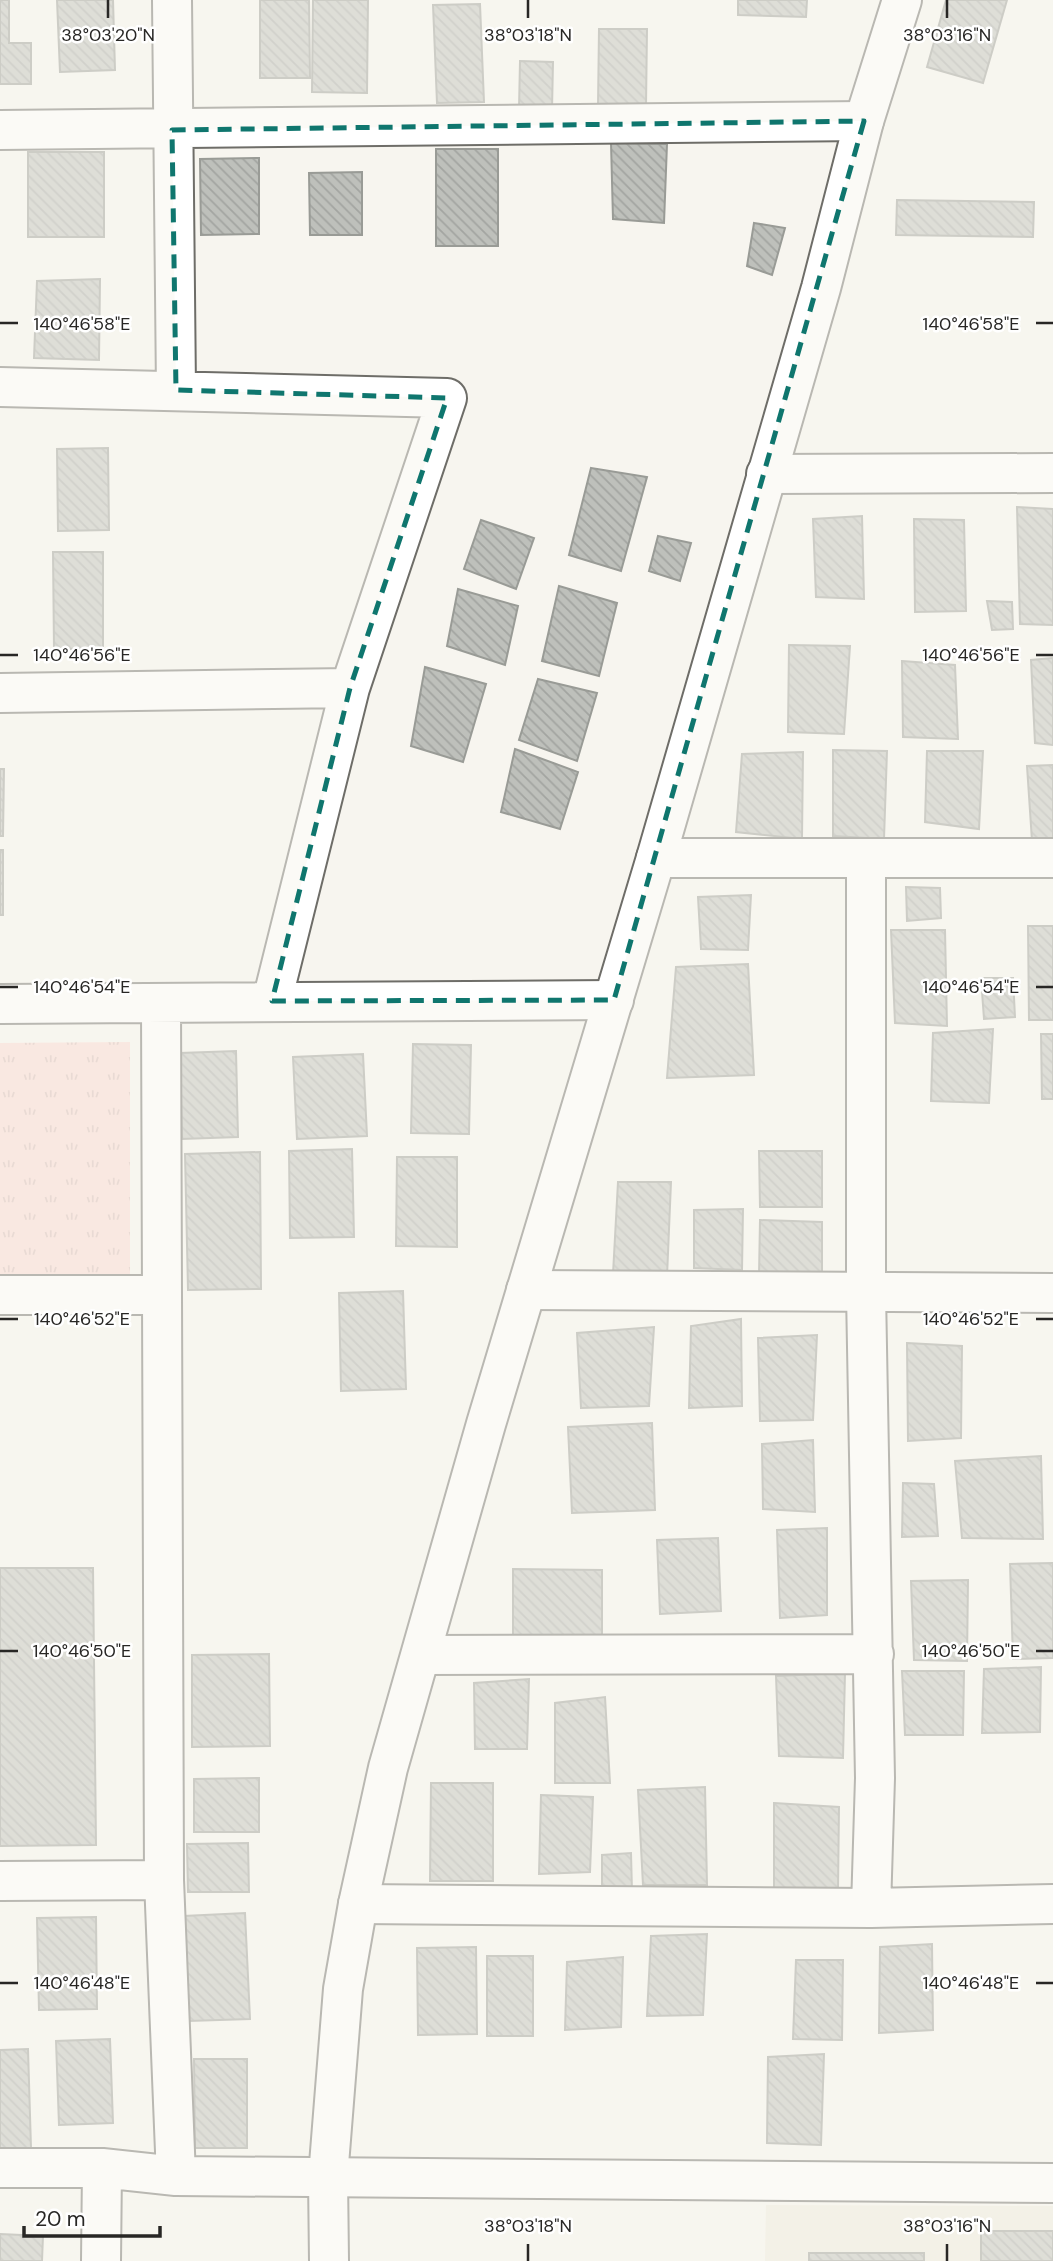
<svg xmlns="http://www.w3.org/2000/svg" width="1053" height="2261" font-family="'DM Sans',sans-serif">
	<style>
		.built { fill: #eeebdd }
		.park { fill: url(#park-tufts) }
		.building { fill: url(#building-back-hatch); stroke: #999b96; stroke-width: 2 }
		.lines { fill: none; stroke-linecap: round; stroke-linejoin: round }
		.street-casing { stroke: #6e6d68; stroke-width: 42 }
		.secondary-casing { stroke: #6e6d68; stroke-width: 42 }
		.street { stroke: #fff; stroke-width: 38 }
		.secondary { stroke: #fff; stroke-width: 38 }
		.marked { fill: none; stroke: #0f766e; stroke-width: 5; stroke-dasharray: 14 9; stroke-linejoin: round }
		.ticks { fill: none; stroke: #282725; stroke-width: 2.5 }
		.ticks-label { font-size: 18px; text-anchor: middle; fill: #282725; stroke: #fff; stroke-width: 5; stroke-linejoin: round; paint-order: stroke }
	</style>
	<defs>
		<pattern id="park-tufts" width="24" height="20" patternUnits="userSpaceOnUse" patternTransform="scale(1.75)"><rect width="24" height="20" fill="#fbd8d1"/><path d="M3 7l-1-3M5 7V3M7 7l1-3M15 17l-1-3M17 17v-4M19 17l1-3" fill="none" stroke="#d7b9b3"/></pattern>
		<pattern id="building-back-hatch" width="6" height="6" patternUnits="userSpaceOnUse" patternTransform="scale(1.75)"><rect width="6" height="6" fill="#bec0bb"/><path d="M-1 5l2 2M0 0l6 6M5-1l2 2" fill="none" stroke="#a3a5a1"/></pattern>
	</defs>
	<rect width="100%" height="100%" fill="#f7f5ef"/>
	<!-- built -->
	<path class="built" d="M766,2205L1053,2206V2261H765Z"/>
	<!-- park -->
	<path class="park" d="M130,1042V1278L0,1279V1043Z"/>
	<!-- building -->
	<path class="building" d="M0,0H9V43H31V84H0Z
		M57,0H113L115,70L60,72Z
		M260,0H309L310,78H260Z
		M313,0H368L367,93L312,92Z
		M738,0H807L806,17L738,15Z
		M946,0H1007L983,83L927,67Z
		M480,4L484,102L437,103L433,5Z
		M599,29H647L646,106H598Z
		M520,61L553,62L552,110L519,109Z
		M611,143L667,144L664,223L613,219Z
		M436,149H498V246H436Z
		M28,152H104V237H28Z
		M259,158V234L201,235L200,159Z
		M362,172V235H310L309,173Z
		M897,200L1034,202L1033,237L896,235Z
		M754,223L785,228L772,275L747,266Z
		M100,279L99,360L34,358L37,281Z
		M108,448L109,530L58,531L57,449Z
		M591,468L647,477L621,571L569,555Z
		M1017,507L1053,509V625L1020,624Z
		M862,516L864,599L816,597L813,519Z
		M914,519L964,520L966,611L915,612Z
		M481,520L534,538L516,589L464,569Z
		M658,536L691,543L680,581L649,571Z
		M53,552H103V649H54Z
		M559,586L617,603L599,676L542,661Z
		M458,589L518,606L505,665L447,646Z
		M987,601L1012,602L1013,629L992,630Z
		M789,645L850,646L844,734L788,732Z
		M1053,658V745L1035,743L1031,660Z
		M902,661L955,665L958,739L903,737Z
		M425,667L486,684L463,762L411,746Z
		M538,679L597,693L577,761L519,740Z
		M515,749L578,772L560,829L501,812Z
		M833,750L887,751L884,839L833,836Z
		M927,751H983L979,829L925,822Z
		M803,752L802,839L736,832L742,754Z
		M1053,765V841H1032L1027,766Z
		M0,769H4L3,836H0Z
		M0,850H3V915H0Z
		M906,887L940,888L941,918L907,921Z
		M751,895L748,950L701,949L698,897Z
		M1028,926H1053V1020H1029Z
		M891,930H945L947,1026L895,1023Z
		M748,964L754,1075L667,1078L676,967Z
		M981,978H1013L1015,1017L984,1019Z
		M993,1029L989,1103L931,1101L933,1033Z
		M1041,1034H1053V1099H1042Z
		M413,1044L471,1045L469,1134L411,1133Z
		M236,1051L238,1137L182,1139L180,1053Z
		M363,1054L367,1136L297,1139L293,1057Z
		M352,1149L354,1237L290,1238L289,1151Z
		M759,1151H822V1207H760Z
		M260,1152L261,1289L188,1290L185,1154Z
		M397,1157H457V1247L396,1246Z
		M618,1182H671L667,1277L613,1274Z
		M743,1209L742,1270L694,1268V1210Z
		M760,1220L822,1222V1273L759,1275Z
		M403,1291L406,1389L341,1391L339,1293Z
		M741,1319L742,1406L689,1408L691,1326Z
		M654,1327L649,1406L581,1408L577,1333Z
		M817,1335L813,1420L760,1421L758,1338Z
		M907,1343L962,1346L961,1438L908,1441Z
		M652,1423L655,1510L572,1513L568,1427Z
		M813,1440L815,1512L763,1509L762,1444Z
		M1041,1456L1043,1539L962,1538L955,1461Z
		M903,1483L934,1484L938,1536L902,1537Z
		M827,1528V1615L780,1618L777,1530Z
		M718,1538L721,1611L660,1614L657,1540Z
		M1053,1563V1658L1013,1659L1010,1564Z
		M0,1568H93L96,1845L0,1846Z
		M513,1569L602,1570V1639L513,1638Z
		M968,1580L967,1661L914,1660L911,1581Z
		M269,1654L270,1746L192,1747V1655Z
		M1041,1667L1040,1732L982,1733L984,1669Z
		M902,1671H964L963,1735H905Z
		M845,1673L843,1758L779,1756L776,1676Z
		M529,1679L527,1749H475L474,1683Z
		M605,1697L610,1783H555V1703Z
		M259,1778V1832H194V1779Z
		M431,1783H493V1881H430Z
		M705,1787L707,1885H643L638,1790Z
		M541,1795L593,1797L590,1872L539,1874Z
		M774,1803L839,1807L838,1890L774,1888Z
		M248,1843L249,1892H188L187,1844Z
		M631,1853L632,1891L602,1892V1855Z
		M245,1913L250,2019L189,2021L184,1916Z
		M96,1917L97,2009L39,2010L37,1918Z
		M707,1934L703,2015L647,2016L651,1936Z
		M932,1944L933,2030L879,2033L880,1947Z
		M476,1947L477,2034L418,2035L417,1948Z
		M487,1956H533V2036H487Z
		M623,1957L621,2027L565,2030L567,1962Z
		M796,1960H843L842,2040L793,2039Z
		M110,2039L113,2123L59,2125L56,2041Z
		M28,2049L31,2148L0,2149V2050Z
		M824,2054L821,2145L767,2143L768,2057Z
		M194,2059H247V2148H195Z
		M981,2231H1053V2261H981Z
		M0,2234L43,2236L42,2261H0Z
		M809,2253H924V2261H809Z"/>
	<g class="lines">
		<!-- street casing -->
		<g class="street-casing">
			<path id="street" d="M172,0L176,390
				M0,130L864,121
				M0,387L447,398L350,688L272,1001
				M766,474L1053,473
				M0,693L350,688
				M656,858H1053
				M866,858V1293L875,1778L871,1908
				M0,1004L614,1000
				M161,1004L164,1880L176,2176
				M526,1290L1053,1293
				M0,1295H162
				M422,1655L874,1654
				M0,1881L164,1880
				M358,1904L871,1908L1053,1904
				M0,2168H102L176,2176L1053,2183
				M101,2261L102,2168"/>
		</g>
		<!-- secondary casing -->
		<g class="secondary-casing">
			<path id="secondary" d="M329,2261L328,2177L343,1989L358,1904L388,1768L486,1424L656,858L821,288L864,121L902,0"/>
		</g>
		<!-- street -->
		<use href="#street" class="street"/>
		<!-- secondary -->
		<use href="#secondary" class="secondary"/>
	</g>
	<!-- marked area -->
	<path d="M0 0H1053V2261H0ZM864,121L614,1000L272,1001L350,688L447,398L176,390L172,130Z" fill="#f7f5ef" fill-opacity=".55" fill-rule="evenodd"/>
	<path class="marked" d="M864,121L614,1000L272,1001L350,688L447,398L176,390L172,130Z"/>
	<!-- ticks -->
	<path class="ticks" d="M108,0V18M528,0V18M947,0V18M0,323H18M1036,323H1053M0,655H18M1036,655H1053M0,987H18M1036,987H1053M0,1319H18M1036,1319H1053M0,1651H18M1036,1651H1053M0,1983H18M1036,1983H1053M528,2244V2261M947,2244V2261"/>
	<g class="ticks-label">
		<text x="108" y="41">38°03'20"N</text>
		<text x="528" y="41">38°03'18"N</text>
		<text x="947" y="41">38°03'16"N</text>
		<text x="971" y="330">140°46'58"E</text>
		<text x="82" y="330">140°46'58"E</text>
		<text x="971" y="661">140°46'56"E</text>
		<text x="82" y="661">140°46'56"E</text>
		<text x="971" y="993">140°46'54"E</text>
		<text x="82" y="993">140°46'54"E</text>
		<text x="971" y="1325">140°46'52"E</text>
		<text x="82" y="1325">140°46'52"E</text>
		<text x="971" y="1657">140°46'50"E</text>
		<text x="82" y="1657">140°46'50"E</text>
		<text x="971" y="1989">140°46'48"E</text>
		<text x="82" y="1989">140°46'48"E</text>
		<text x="528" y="2232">38°03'18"N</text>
		<text x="947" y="2232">38°03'16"N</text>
	</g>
	<!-- scale -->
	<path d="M24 2226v10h136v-10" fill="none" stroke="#282725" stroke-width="3.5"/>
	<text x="35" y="2226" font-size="21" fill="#282725" stroke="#ffffff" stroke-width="5" paint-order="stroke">20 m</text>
</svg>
